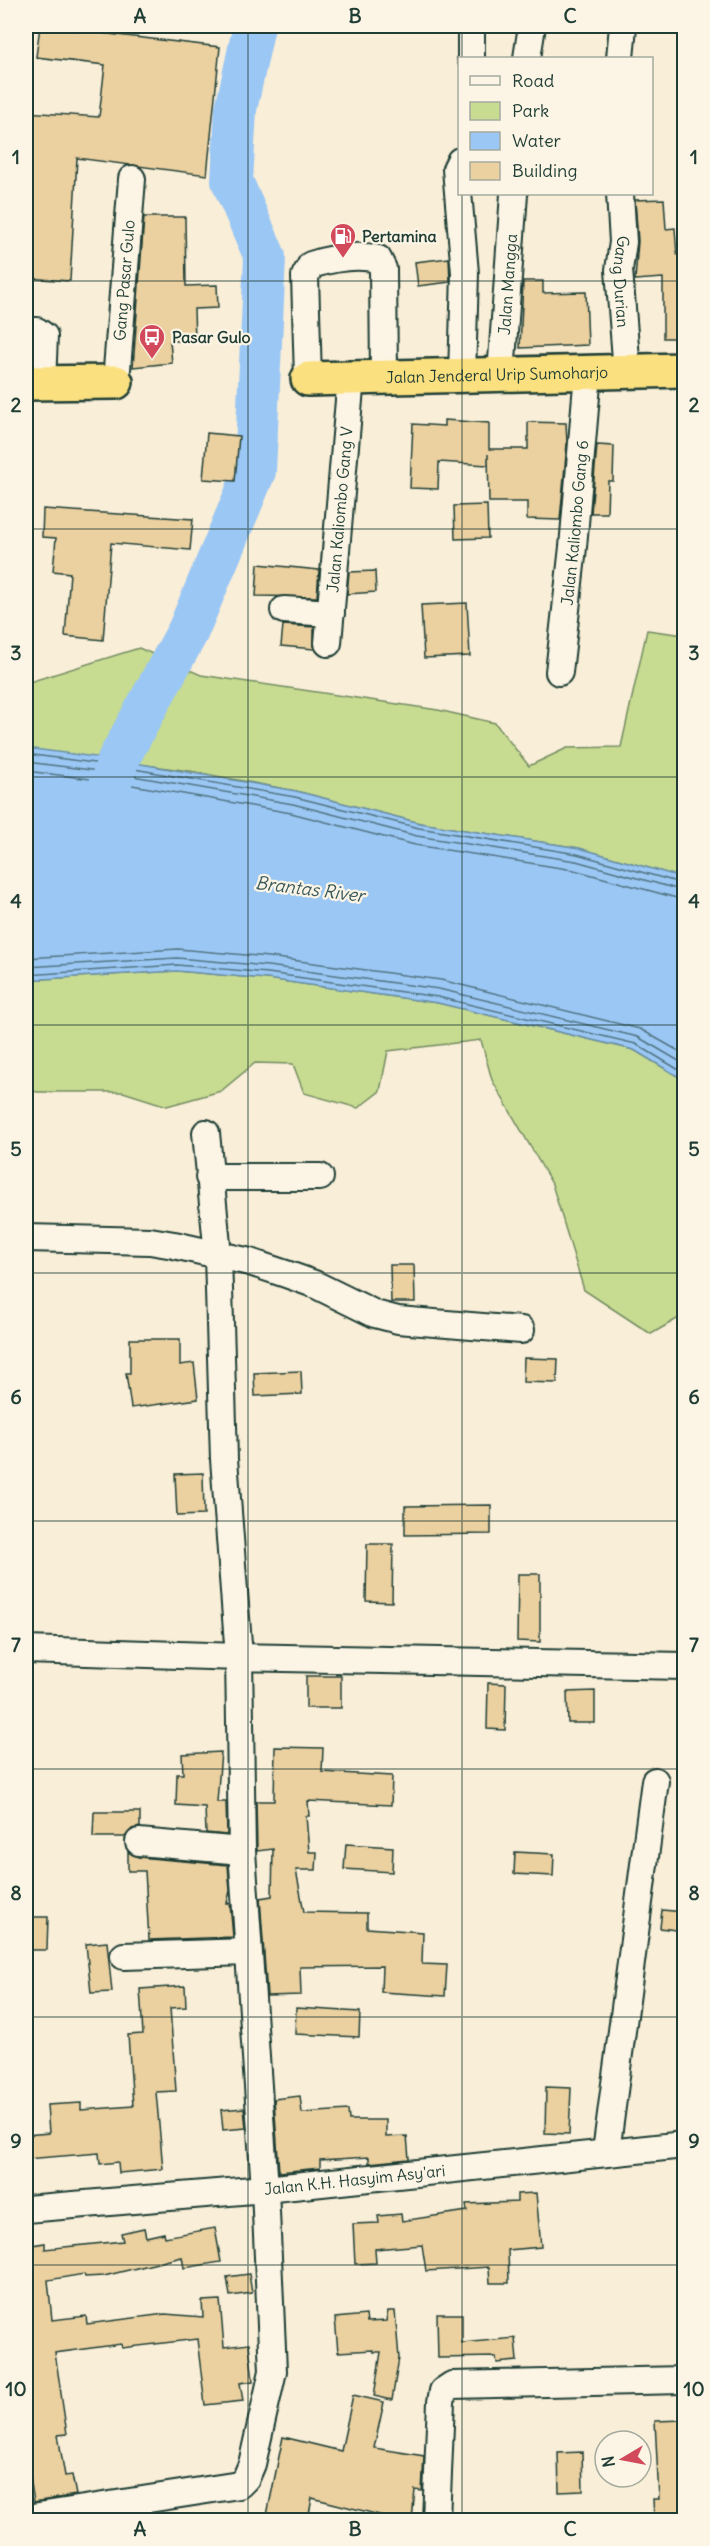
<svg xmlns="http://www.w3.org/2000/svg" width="710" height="2546" font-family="Delius,sans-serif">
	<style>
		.green { fill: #c7db91; stroke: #738c62; stroke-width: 1.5 }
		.water { fill: #9bc7f5; stroke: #6990a8; stroke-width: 1.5 }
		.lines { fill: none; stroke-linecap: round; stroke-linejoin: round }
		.shore { stroke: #517481; stroke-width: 1.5 }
		.river { stroke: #9bc7f5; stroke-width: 42 }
		.building { fill: #ebd0a0; stroke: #1f3d34; stroke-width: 1.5 }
		.minor-casing { stroke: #1f3d34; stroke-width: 30 }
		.highway-casing { stroke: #1f3d34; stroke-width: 38 }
		.minor { stroke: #fcf5e5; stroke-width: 26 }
		.highway { stroke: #fbe080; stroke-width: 33 }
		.grid { fill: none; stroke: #1f3d34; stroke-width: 1.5; stroke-opacity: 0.55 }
		.labels { text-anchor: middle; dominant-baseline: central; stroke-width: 4.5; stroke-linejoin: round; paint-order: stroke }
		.poi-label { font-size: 16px; font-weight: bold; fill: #1f3d34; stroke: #fcf5e5; text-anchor: start }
		.street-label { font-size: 16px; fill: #1f3d34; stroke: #fcf5e5 }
		.water-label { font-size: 18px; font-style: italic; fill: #38595b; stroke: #fcf5e5 }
		.neatline { fill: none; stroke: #1f3d34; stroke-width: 2 }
		.grid-label { font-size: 20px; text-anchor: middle; font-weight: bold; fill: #1f3d34 }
	</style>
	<rect width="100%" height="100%" fill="#f9eed7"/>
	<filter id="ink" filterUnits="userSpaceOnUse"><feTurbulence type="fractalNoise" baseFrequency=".0167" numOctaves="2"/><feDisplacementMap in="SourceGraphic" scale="12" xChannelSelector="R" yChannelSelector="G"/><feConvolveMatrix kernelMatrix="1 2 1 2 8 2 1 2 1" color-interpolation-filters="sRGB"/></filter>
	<g filter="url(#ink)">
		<!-- green -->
		<path class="green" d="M647,630L684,635V878L579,848L420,823L296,791L190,771L26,749V683L139,648L201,675L438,710L495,723L529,766L567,748L621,747Z
			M177,971L267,979L438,1003L634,1050L684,1080V1315L651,1334L584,1290L552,1184L492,1080L481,1040L388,1051L380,1091L358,1108L304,1093L293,1064L255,1063L221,1091L167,1106L123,1092H37L26,1089V980Z"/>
		<!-- water -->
		<path class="water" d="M26,748L118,760L296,791L420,823L579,848L684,878V1080L634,1050L438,1003L267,979L177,971L26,980Z"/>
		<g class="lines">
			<!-- shore -->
			<path class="shore" d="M26,754L117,766L295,797L419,828L577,854L684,884
				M26,762L116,773L293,804L417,836L576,861L684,891
				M26,771L115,782L291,813L415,845L574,870L684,900
				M26,958L178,949L269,957L441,980L640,1029L684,1054
				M26,967L177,958L268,966L439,989L638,1037L684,1064
				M26,975L177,965L268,973L438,997L636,1044L684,1073"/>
			<!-- river -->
			<path class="river" d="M101,813L118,760L188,631L255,471L265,257L232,181L236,109L254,26"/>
		</g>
		<!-- building -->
		<path class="building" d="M40,26L220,47L207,175L77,158L70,281L26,278V112L99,117L105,65L36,57Z
			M664,199L666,229L675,228L677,255L684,254V338H663V278L635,280L638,241L635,200Z
			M144,217H185L186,286L217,285L218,308L194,309L195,341H170L172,363L133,367Z
			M449,258L450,282L418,286L415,262Z
			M523,281H543V293L586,292L588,345L520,348Z
			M444,420L489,423V449H528V422L566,423L567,444L560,520L527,519V502H489L488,454V465L439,462L438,489L410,488L413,424L444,426Z
			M207,433L239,436L235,481L203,479Z
			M597,445L614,446L613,481H608L607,513H591Z
			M487,505L488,538L455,539L454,506Z
			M43,509L193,519L190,550L111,543L103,640L65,636L70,573L53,571L56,538L42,537Z
			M258,564L319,570L317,597L256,596Z
			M375,571L376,592L347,594L349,572Z
			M467,603L470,656L424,658L421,605Z
			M283,625L314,627V649L281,646Z
			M390,1265H414L415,1302H391Z
			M130,1339H180V1365L194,1363L198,1399L131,1408L126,1373H130Z
			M524,1358L558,1359L557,1383L523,1382Z
			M301,1371L302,1394L255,1396L254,1373Z
			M203,1473L204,1515L177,1516L175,1474Z
			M491,1505V1534L405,1535V1506Z
			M367,1544H393L392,1602L366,1601Z
			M518,1574H540V1642L517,1641Z
			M306,1676H341V1708H306Z
			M488,1683L506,1684L505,1730L487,1729Z
			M595,1691V1723H568L567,1692Z
			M275,1747L323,1748L322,1772L392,1776L391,1805L308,1801L309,1816H306L309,1852H317L316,1870H296L304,1912L367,1913V1928L423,1932L422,1964L447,1965L445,1996L381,1992L382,1966L300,1967L301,1995L267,1996L260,1898L272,1896L273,1849L257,1851L256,1801H274Z
			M221,1752L217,1802H226L227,1835L206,1833L205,1807L176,1805L177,1774H183L182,1754Z
			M94,1812H140V1827L132,1829L125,1837H93Z
			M346,1844L393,1847L392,1872L344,1869Z
			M128,1851L138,1857L228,1865L230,1891L227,1903H230L233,1937L149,1940L145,1871H128Z
			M515,1852L554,1854L553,1876L514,1874Z
			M662,1910L684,1912V1931L660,1928Z
			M26,1917H48L47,1950H26Z
			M107,1942L112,1992L91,1993L86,1944Z
			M185,1986L186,2007L170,2008L176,2091L156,2092L163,2169L119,2173L118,2162L100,2164L99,2153L26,2159V2135L49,2133L47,2105L81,2103V2110L133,2106L128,2035L143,2034L140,1989Z
			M296,2008L360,2012L359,2037L295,2034Z
			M546,2087L571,2088L569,2134L545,2133Z
			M300,2096L302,2113L348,2110L349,2120H386V2137L407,2136L409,2159L369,2163V2157L320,2160V2168L279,2172L274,2099Z
			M244,2108L246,2128L223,2130L221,2110Z
			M536,2193L541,2247L508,2250L509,2283H490L489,2267L426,2271L422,2245L375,2249L376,2263L355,2264L353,2224L379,2223L378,2216L401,2214L402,2221L467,2211L466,2204L517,2202V2194Z
			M144,2228L146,2237L164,2233L165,2237L215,2228L221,2262L184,2268L182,2257L104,2276L85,2277L84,2274L48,2280L52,2320L86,2316L87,2324L165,2314L203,2317L202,2301L220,2300L224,2347L249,2344L253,2381L240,2383L243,2401L205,2405L197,2339L122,2348L121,2344L55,2353L67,2434L58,2435L65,2476L72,2475L76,2495L34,2502L26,2451V2246L45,2243V2249L123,2241L121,2233Z
			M249,2274L252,2293L230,2296L227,2277Z
			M388,2311H395L399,2358L392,2400L374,2396L381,2352H373V2350L338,2352L335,2318L366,2315L367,2322L386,2321Z
			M437,2314H462V2343L515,2338L517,2361L497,2363L496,2357L438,2358Z
			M353,2395L384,2402L374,2448L424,2456L422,2491L415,2490L412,2520H388V2517L312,2498L308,2520H266L283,2437L341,2451Z
			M684,2420V2518L654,2519L653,2499H659L655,2421Z
			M582,2452L583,2491L559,2492L558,2453Z"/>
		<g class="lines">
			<!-- minor casing -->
			<g class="minor-casing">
				<g id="minor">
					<path d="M471,58V26"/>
					<path d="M527,58L532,26"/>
					<path d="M620,58L623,26"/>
					<path d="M460,161L456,169L465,273L462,375"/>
					<path id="s1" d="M620,194L623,242L619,270L627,372"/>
					<path d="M26,331H37L44,336L42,383"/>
					<path id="s2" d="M501,374L514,194"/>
					<path d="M308,379L305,276L311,265C333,258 356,254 378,259L383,269L384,376"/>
					<path id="s3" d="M116,382L132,179"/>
					<path d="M284,610L331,613"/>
					<path id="s4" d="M328,643L351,377"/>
					<path id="s5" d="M559,672L573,547L588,373"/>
					<path d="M209,1177H320"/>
					<path d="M26,1238L150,1241L174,1245L250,1262L286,1274L314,1284L375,1314L398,1320L521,1330"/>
					<path d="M26,1650L239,1657L224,1459L218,1255L206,1133"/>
					<path d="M139,1842L242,1851"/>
					<path d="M124,1956L248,1952"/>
					<path d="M606,2152L655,1781"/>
					<path id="s6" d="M26,2209L265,2189L684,2145"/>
					<path d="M26,2518L239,2485L246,2478L252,2464L273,2371L265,2189L242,1851L239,1657L684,1666"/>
					<path d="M436,2520L441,2402L443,2391L452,2385L684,2380"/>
				</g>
			</g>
			<!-- highway casing -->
			<g class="highway-casing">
				<g id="highway">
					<path id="s7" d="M308,379L684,370"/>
					<path d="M26,383L116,382"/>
				</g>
			</g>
			<!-- minor -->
			<use href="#minor" class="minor"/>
			<!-- highway -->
			<use href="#highway" class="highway"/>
		</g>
	</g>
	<!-- grid -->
	<path class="grid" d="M248,26V2520M462,26V58M462,194V2520M26,281H684M26,529H684M26,777H684M26,1025H684M26,1273H684M26,1521H684M26,1769H684M26,2017H684M26,2265H684"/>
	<!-- icons -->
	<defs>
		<g id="fuel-pin" transform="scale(1.35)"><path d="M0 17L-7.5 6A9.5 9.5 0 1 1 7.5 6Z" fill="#d1495b" stroke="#fcf5e5"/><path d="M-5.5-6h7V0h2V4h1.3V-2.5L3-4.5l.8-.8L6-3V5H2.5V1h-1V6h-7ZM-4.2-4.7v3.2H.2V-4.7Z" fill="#fff"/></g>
		<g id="bus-pin" transform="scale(1.35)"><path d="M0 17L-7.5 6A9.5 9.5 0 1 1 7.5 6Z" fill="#d1495b" stroke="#fcf5e5"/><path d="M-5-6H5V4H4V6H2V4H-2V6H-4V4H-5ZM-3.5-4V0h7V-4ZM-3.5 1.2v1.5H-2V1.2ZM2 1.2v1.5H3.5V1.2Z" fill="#fff"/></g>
	</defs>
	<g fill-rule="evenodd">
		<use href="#fuel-pin" x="343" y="236"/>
		<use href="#bus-pin" x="152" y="337"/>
	</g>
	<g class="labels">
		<!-- poi labels -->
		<g class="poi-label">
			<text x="362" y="236">Pertamina</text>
			<text x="172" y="337">Pasar Gulo</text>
		</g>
		<!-- street labels -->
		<g class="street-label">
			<text stroke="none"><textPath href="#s3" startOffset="102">Gang Pasar Gulo</textPath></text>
			<text stroke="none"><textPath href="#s1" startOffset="88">Gang Durian</textPath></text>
			<text stroke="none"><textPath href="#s2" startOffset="90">Jalan Mangga</textPath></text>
			<text stroke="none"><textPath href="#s7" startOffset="189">Jalan Jenderal Urip Sumoharjo</textPath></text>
			<text stroke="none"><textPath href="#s4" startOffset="134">Jalan Kaliombo Gang V</textPath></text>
			<text stroke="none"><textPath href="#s5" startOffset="150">Jalan Kaliombo Gang 6</textPath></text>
			<text stroke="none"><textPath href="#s6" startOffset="330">Jalan K.H. Hasyim Asy'ari</textPath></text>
		</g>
		<!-- water labels -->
		<g class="water-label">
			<text transform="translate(310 889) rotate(7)">Brantas River</text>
		</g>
	</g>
	<!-- margin -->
	<rect width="710" height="2546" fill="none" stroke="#fcf5e5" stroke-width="66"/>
	<!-- legend -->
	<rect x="458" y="57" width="195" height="138" fill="#fcf5e5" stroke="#a4ab9e" stroke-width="1.5"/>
	<rect x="470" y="76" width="30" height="9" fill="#fcf5e5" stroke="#a4ab9e" stroke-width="1.5"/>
	<text x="512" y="87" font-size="18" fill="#1f3d34">Road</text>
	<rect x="470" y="102" width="30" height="18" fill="#c7db91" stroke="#a4ab9e" stroke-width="1.5"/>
	<text x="512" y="117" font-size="18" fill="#1f3d34">Park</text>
	<rect x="470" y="132" width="30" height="18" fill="#9bc7f5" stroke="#a4ab9e" stroke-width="1.5"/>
	<text x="512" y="147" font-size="18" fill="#1f3d34">Water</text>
	<rect x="470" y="162" width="30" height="18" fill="#ebd0a0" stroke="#a4ab9e" stroke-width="1.5"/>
	<text x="512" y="177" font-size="18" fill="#1f3d34">Building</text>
	<!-- north arrow -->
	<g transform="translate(623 2459) rotate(260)"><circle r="28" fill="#fcf5e5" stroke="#a4ab9e" stroke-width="1.5"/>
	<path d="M0-4.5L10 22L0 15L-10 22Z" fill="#d1495b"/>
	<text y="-9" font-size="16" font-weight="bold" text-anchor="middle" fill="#1f3d34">N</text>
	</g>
	<rect x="33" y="33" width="644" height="2480" class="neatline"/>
	<g class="grid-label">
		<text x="140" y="23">A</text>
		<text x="355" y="23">B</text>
		<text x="570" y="23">C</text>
		<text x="16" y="164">1</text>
		<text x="694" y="164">1</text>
		<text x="16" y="412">2</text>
		<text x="694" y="412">2</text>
		<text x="16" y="660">3</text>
		<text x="694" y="660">3</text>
		<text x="16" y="908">4</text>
		<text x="694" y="908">4</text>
		<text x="16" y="1156">5</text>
		<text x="694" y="1156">5</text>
		<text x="16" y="1404">6</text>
		<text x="694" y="1404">6</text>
		<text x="16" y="1652">7</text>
		<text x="694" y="1652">7</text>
		<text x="16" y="1900">8</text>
		<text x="694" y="1900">8</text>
		<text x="16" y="2148">9</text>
		<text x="694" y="2148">9</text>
		<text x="16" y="2396">10</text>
		<text x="694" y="2396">10</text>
		<text x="140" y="2536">A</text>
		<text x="355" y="2536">B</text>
		<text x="570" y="2536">C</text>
	</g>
</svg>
